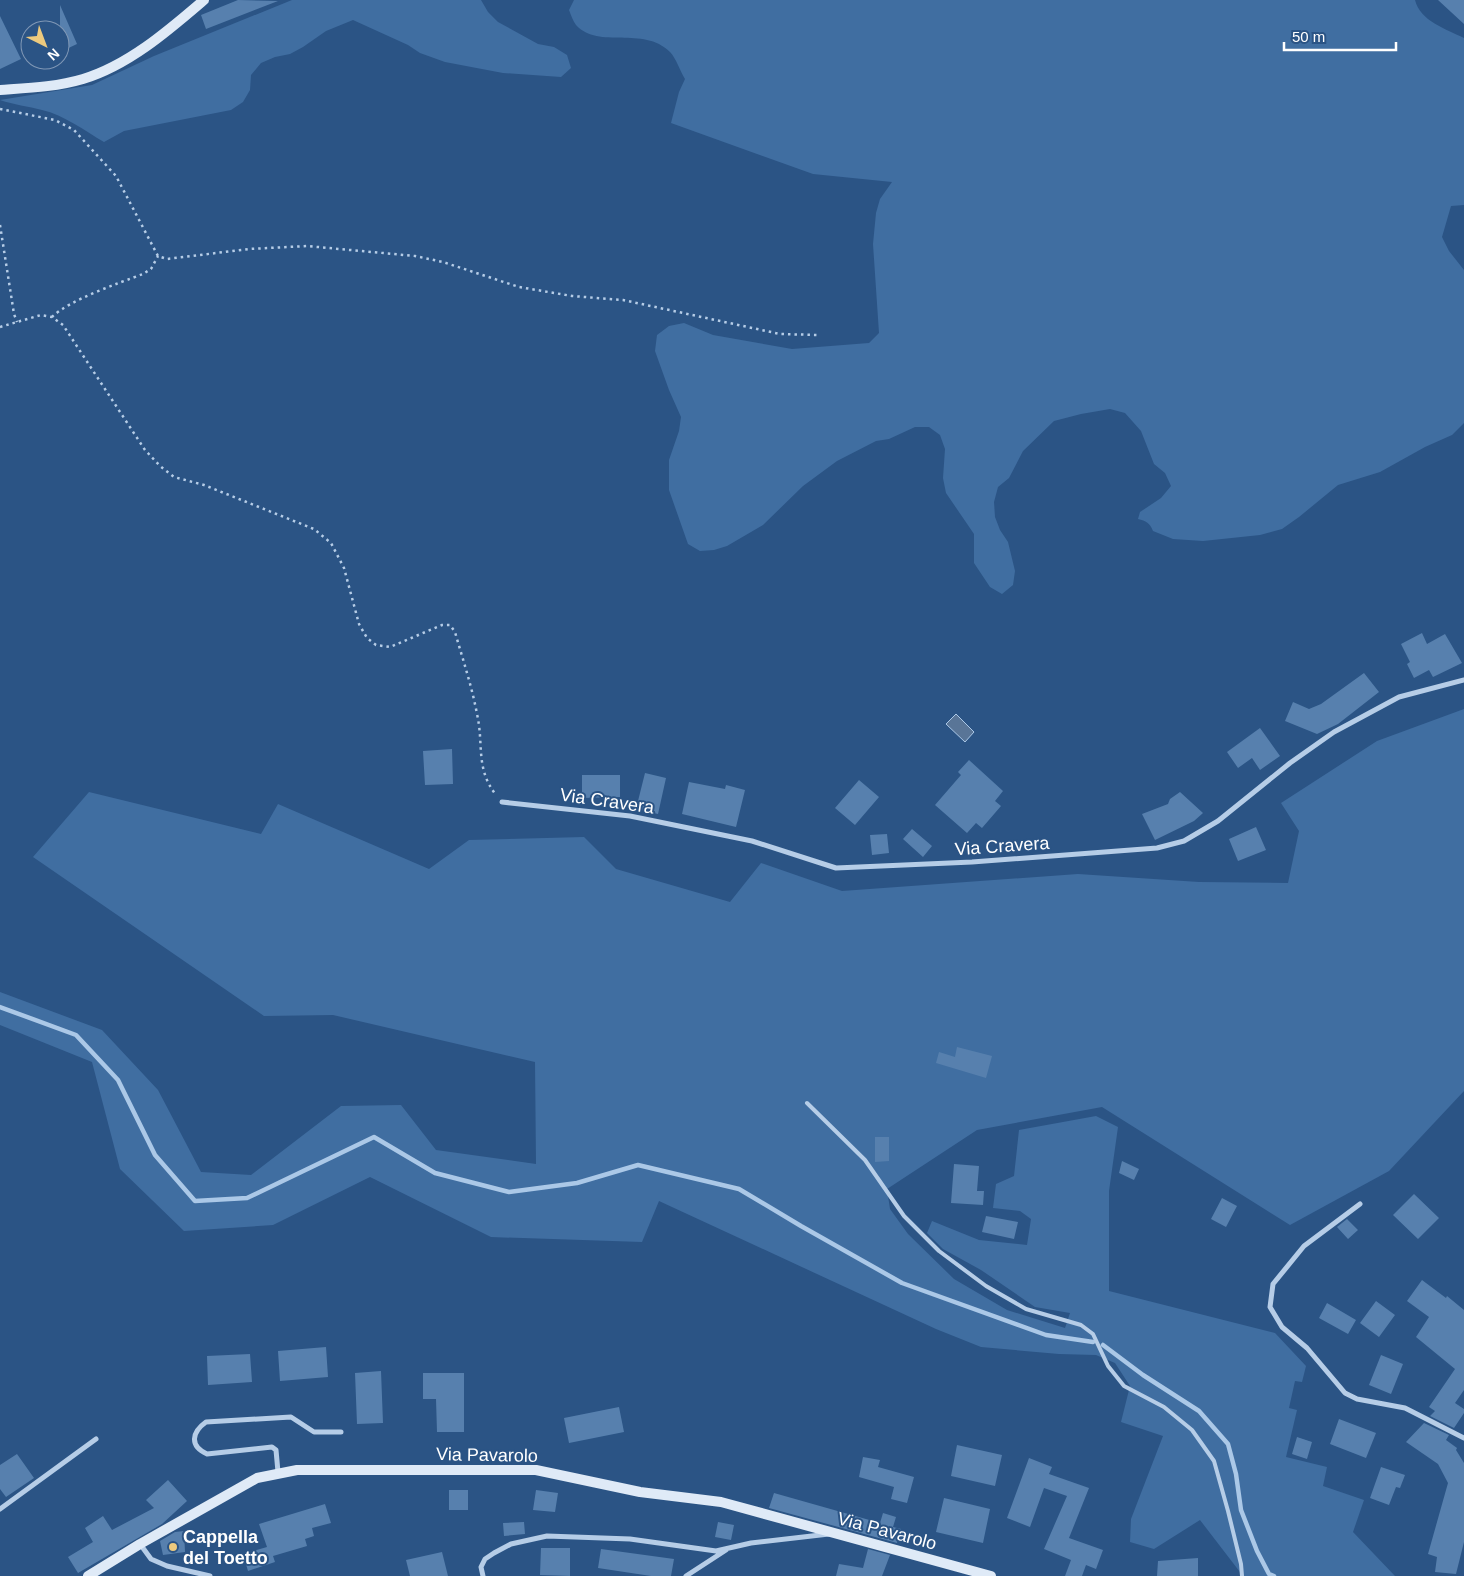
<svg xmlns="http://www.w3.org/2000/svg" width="1464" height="1576" font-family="Helvetica,sans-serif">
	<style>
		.green { fill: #406ea1 }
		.water { fill: #597597; stroke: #abc8e7 }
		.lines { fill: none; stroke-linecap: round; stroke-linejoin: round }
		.stream { stroke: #abc8e7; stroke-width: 4.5 }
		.building { fill: #5780ae }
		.path { stroke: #b6cde7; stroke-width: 2.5; stroke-dasharray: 2.5 4; stroke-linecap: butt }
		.lane { stroke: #b6cde7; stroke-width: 4 }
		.street { stroke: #b6cde7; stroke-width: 5 }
		.secondary { stroke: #dfeaf7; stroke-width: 10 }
		.poi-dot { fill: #edca7e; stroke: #2b5485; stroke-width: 2 }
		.labels { text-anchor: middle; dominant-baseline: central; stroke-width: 4; stroke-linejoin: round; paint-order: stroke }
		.street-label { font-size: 18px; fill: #fff; stroke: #2b5485 }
		.poi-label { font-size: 18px; font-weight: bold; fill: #fff; stroke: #2b5485; text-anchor: start }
	</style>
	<rect width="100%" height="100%" fill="#2b5485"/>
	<!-- green -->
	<path class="green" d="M292,0H481L488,12L498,22L538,44L554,47L567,55L571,68L561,77L503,73L445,62L420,53L408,45L353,20L326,31L303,47L290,54L275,57L261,63L251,75L250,90L243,102L231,110L124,131L104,142C85,131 64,115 42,110C28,106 14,105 0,100L92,85L154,56Z
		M574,0H1415C1420,21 1446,29 1464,38V205L1451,206L1442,237L1449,251L1464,270V423L1452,435L1425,447L1380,472L1338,485L1299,517L1282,529L1260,535L1203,541L1173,539L1153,531C1150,523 1146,521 1138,519L1140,512L1161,498L1171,486L1165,473L1154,464L1141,431L1125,413L1110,409L1081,414L1054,421L1023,451L1009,478L998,487L994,502L995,517L1000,530L1008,542L1015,571L1013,585L1002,594L990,587L974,563V534L946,493L943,478L945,449L940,435L929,427H915L889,439L876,441L837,461L803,486L763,525L727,546L714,550L700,551L688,544L669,490V460L679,431L681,417L669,390L655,351L657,335L669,326L684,323L713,335L792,349L869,343L879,333L873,244L876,213L880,199L892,182L813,174L671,123L679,92L685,79C680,71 676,58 670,52C643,25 599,50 576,25C573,21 571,15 569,10Z
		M1464,709V1091L1389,1171L1290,1225L1102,1107L977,1130L887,1189L890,1209L908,1234L954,1279L1007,1310L1065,1328L1070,1313L1035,1307L981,1270L943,1249L927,1233L932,1221L979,1240L1027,1245L1031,1219L1020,1211L993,1208L996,1184L1014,1176L1019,1130L1096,1116L1118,1127L1109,1191V1291L1275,1333L1306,1366L1302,1382L1295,1381L1289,1408L1297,1410L1286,1457L1327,1467L1323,1486L1364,1500L1353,1532L1395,1576H1243L1200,1520L1154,1549L1130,1542L1131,1519L1163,1436L1121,1422L1130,1386L1115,1363L1096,1355L1059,1354L981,1347L936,1329L659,1201L642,1242L491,1237L370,1177L273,1225L184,1231L120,1169L92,1062L0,1025V992L102,1030L158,1090L201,1172L251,1175L341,1106L401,1105L436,1150L536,1164L535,1062L333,1015L264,1016L33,857L89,792L261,834L278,804L429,869L469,840L584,837L616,869L730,902L761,863L842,891L1078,874L1199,882L1288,883L1299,831L1281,803L1377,741Z"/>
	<!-- water -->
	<path class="water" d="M956,714L974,732L965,742L946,724Z"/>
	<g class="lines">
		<!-- stream -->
		<path class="stream" d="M0,1007L76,1035L118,1080L155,1155L195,1201L247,1198L374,1137L435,1173L509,1192L577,1183L638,1165L739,1189L801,1226L902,1283L1046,1335L1093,1342
			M1103,1345L1143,1375L1199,1411L1228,1444L1236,1474L1241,1510L1257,1551L1269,1574L1274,1576"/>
	</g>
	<!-- building -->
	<path class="building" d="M238,0L278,1L206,29L201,15Z
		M1438,0H1464V24Z
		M60,5L77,44L60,52Z
		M0,16L21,59L0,69Z
		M1422,633L1427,644L1445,634L1462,663L1433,677L1429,670L1414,678L1407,664L1410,662L1401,644Z
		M1364,673L1379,692L1338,724L1317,734L1285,721L1293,702L1309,709L1321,704Z
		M1260,728L1280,756L1260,770L1252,758L1238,768L1227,752Z
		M452,749L453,784L425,785L423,751Z
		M969,760L1003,791L995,801L1001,806L982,828L976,823L967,833L935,805L961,775L958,772Z
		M645,773L666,778L658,814L636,809Z
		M582,775H620V797L582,798Z
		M859,780L879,797L855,825L835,808Z
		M689,782L725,789L726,785L745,790L736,827L682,814Z
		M1180,792L1203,813L1194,821L1155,840L1142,814L1168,804L1170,799Z
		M1256,827L1266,850L1238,861L1229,839Z
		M912,829L932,846L923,857L903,839Z
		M887,834L889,853L872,855L870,835Z
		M957,1047L992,1056L986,1078L936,1063L939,1052L955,1057Z
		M875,1137H889V1161L875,1162Z
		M1122,1161L1139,1169L1134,1180L1119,1173Z
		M954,1164L979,1166L977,1191H984L983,1205L951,1203Z
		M1414,1194L1439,1218L1418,1239L1393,1215Z
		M1222,1198L1237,1206L1226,1227L1211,1219Z
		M986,1216L1018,1222L1014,1239L982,1232Z
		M1347,1219L1358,1230L1348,1239L1337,1227Z
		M1422,1280L1446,1298L1447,1296L1464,1310V1390L1455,1403L1464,1409V1413L1454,1428L1430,1416L1435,1411L1429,1407L1455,1369L1416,1337L1429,1317L1407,1301Z
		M1376,1301L1395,1315L1379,1337L1360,1323Z
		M1327,1303L1356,1320L1348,1334L1319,1318Z
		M326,1347L328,1377L280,1381L278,1351Z
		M250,1354L252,1382L208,1385L207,1356Z
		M1381,1355L1403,1364L1391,1394L1369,1385Z
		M381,1371L383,1423L357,1424L355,1373Z
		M423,1373H464V1432H437L436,1399H423Z
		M619,1407L624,1432L569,1443L564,1418Z
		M1339,1419L1376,1433L1366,1458L1330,1444Z
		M1424,1423L1449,1435L1446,1440L1457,1448L1456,1450L1464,1463V1542L1456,1574L1435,1572L1437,1557L1428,1554L1448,1483L1438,1464L1406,1442Z
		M1297,1437L1312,1442L1307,1459L1292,1454Z
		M957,1445L1002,1455L995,1486L951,1476Z
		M17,1454L34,1478L6,1497L0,1489V1465Z
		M863,1457L880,1460L878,1467L914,1477L907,1503L891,1499L894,1487L859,1477Z
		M1029,1458L1052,1467L1049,1474L1089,1488L1069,1538L1103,1550L1096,1569L1086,1565L1082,1576H1065L1071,1560L1044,1549L1067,1496L1044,1488L1030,1527L1007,1518Z
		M1381,1467L1405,1475L1400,1488L1396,1487L1389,1505L1370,1498Z
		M168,1480L187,1501L162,1524L78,1573L68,1557L93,1542L85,1528L103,1516L112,1530L154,1508L146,1500Z
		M449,1490H468V1510H449Z
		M536,1490L558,1493L555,1512L533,1510Z
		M774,1493L880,1523L883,1513L896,1517L893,1527L901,1529L897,1543L769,1508Z
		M944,1498L990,1509L983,1543L936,1532Z
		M325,1504L331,1523L312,1528L314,1536L305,1539L307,1546L273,1556L275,1562L248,1571L243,1554L267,1547L259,1524Z
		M524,1522L525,1534L504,1536L503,1523Z
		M718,1522L734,1525L731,1540L715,1537Z
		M184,1531L185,1552L163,1555L160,1541L175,1532Z
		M541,1548H570V1576L540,1575Z
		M601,1549L674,1559L671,1576H651L598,1568Z
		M868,1549L890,1555L882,1576H836L839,1564L863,1568Z
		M442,1552L448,1576H410L406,1560Z
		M1198,1558V1576H1157L1158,1561Z"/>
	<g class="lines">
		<!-- path -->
		<path class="path" d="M0,109L55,120L74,130L116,176L158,256L167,259L249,249L307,246L415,256L443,262L519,287L572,296L623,300L780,334L818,335
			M0,225L14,314L17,322
			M52,317C69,300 119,283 143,274L151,269L158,256
			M0,327L41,315L52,317L63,325L145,450L160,466L174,477L204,485L314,529L331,543L344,568L359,624L367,638L376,645L390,647L442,625H450L455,632C463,660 472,687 477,714C484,744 475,768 496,795"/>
		<!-- lane -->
		<path class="lane" d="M807,1103L865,1160L904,1216L939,1251L986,1286L1026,1309L1081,1325L1093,1334L1108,1366L1124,1386L1164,1407L1192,1430L1214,1461L1228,1511L1241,1564L1242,1576"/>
		<!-- street -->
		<path class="street" d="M502,802L630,816L752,841L836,868L972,862L1157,848L1184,841L1218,821L1290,763L1334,732L1399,697L1464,680
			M1360,1204L1304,1246L1273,1284L1270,1307L1282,1327L1307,1348L1345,1393L1357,1399L1405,1408L1464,1438
			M278,1472L276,1450L272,1447L207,1454C189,1446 192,1432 206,1422L291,1417L314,1432H341
			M0,1509L96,1439
			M140,1544L151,1559L167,1566L210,1576
			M483,1576L481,1567L485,1559L494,1553L511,1544L547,1536L630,1539L716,1551L751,1543L829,1534
			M686,1576L726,1550"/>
		<!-- secondary -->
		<path class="secondary" d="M0,90C28,88 56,87 83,79C129,65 169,30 204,0
			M88,1576L140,1544L257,1478L297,1470H536L640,1492L721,1502L991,1576"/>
	</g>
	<!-- markers -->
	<circle class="poi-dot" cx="173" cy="1547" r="5"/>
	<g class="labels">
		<!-- street labels -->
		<g class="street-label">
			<text transform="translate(607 801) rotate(8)">Via Cravera</text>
			<text transform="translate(1002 846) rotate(-4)">Via Cravera</text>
			<text transform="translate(487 1455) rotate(1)">Via Pavarolo</text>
			<text transform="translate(887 1531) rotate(15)">Via Pavarolo</text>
		</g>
		<!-- poi labels -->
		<g class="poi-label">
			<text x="183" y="1537">Cappella<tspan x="183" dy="21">del Toetto</tspan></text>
		</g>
	</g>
	<!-- north arrow -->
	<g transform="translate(45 45) rotate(138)"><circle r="24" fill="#2b5485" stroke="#8098b6"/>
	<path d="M0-4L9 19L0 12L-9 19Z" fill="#edca7e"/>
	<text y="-8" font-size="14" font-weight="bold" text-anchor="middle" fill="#ffffff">N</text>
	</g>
	<!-- scale -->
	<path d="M1284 42v8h112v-8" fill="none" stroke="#ffffff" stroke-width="2.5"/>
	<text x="1292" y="42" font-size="15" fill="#ffffff" stroke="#2b5485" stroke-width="4" paint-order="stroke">50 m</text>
</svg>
